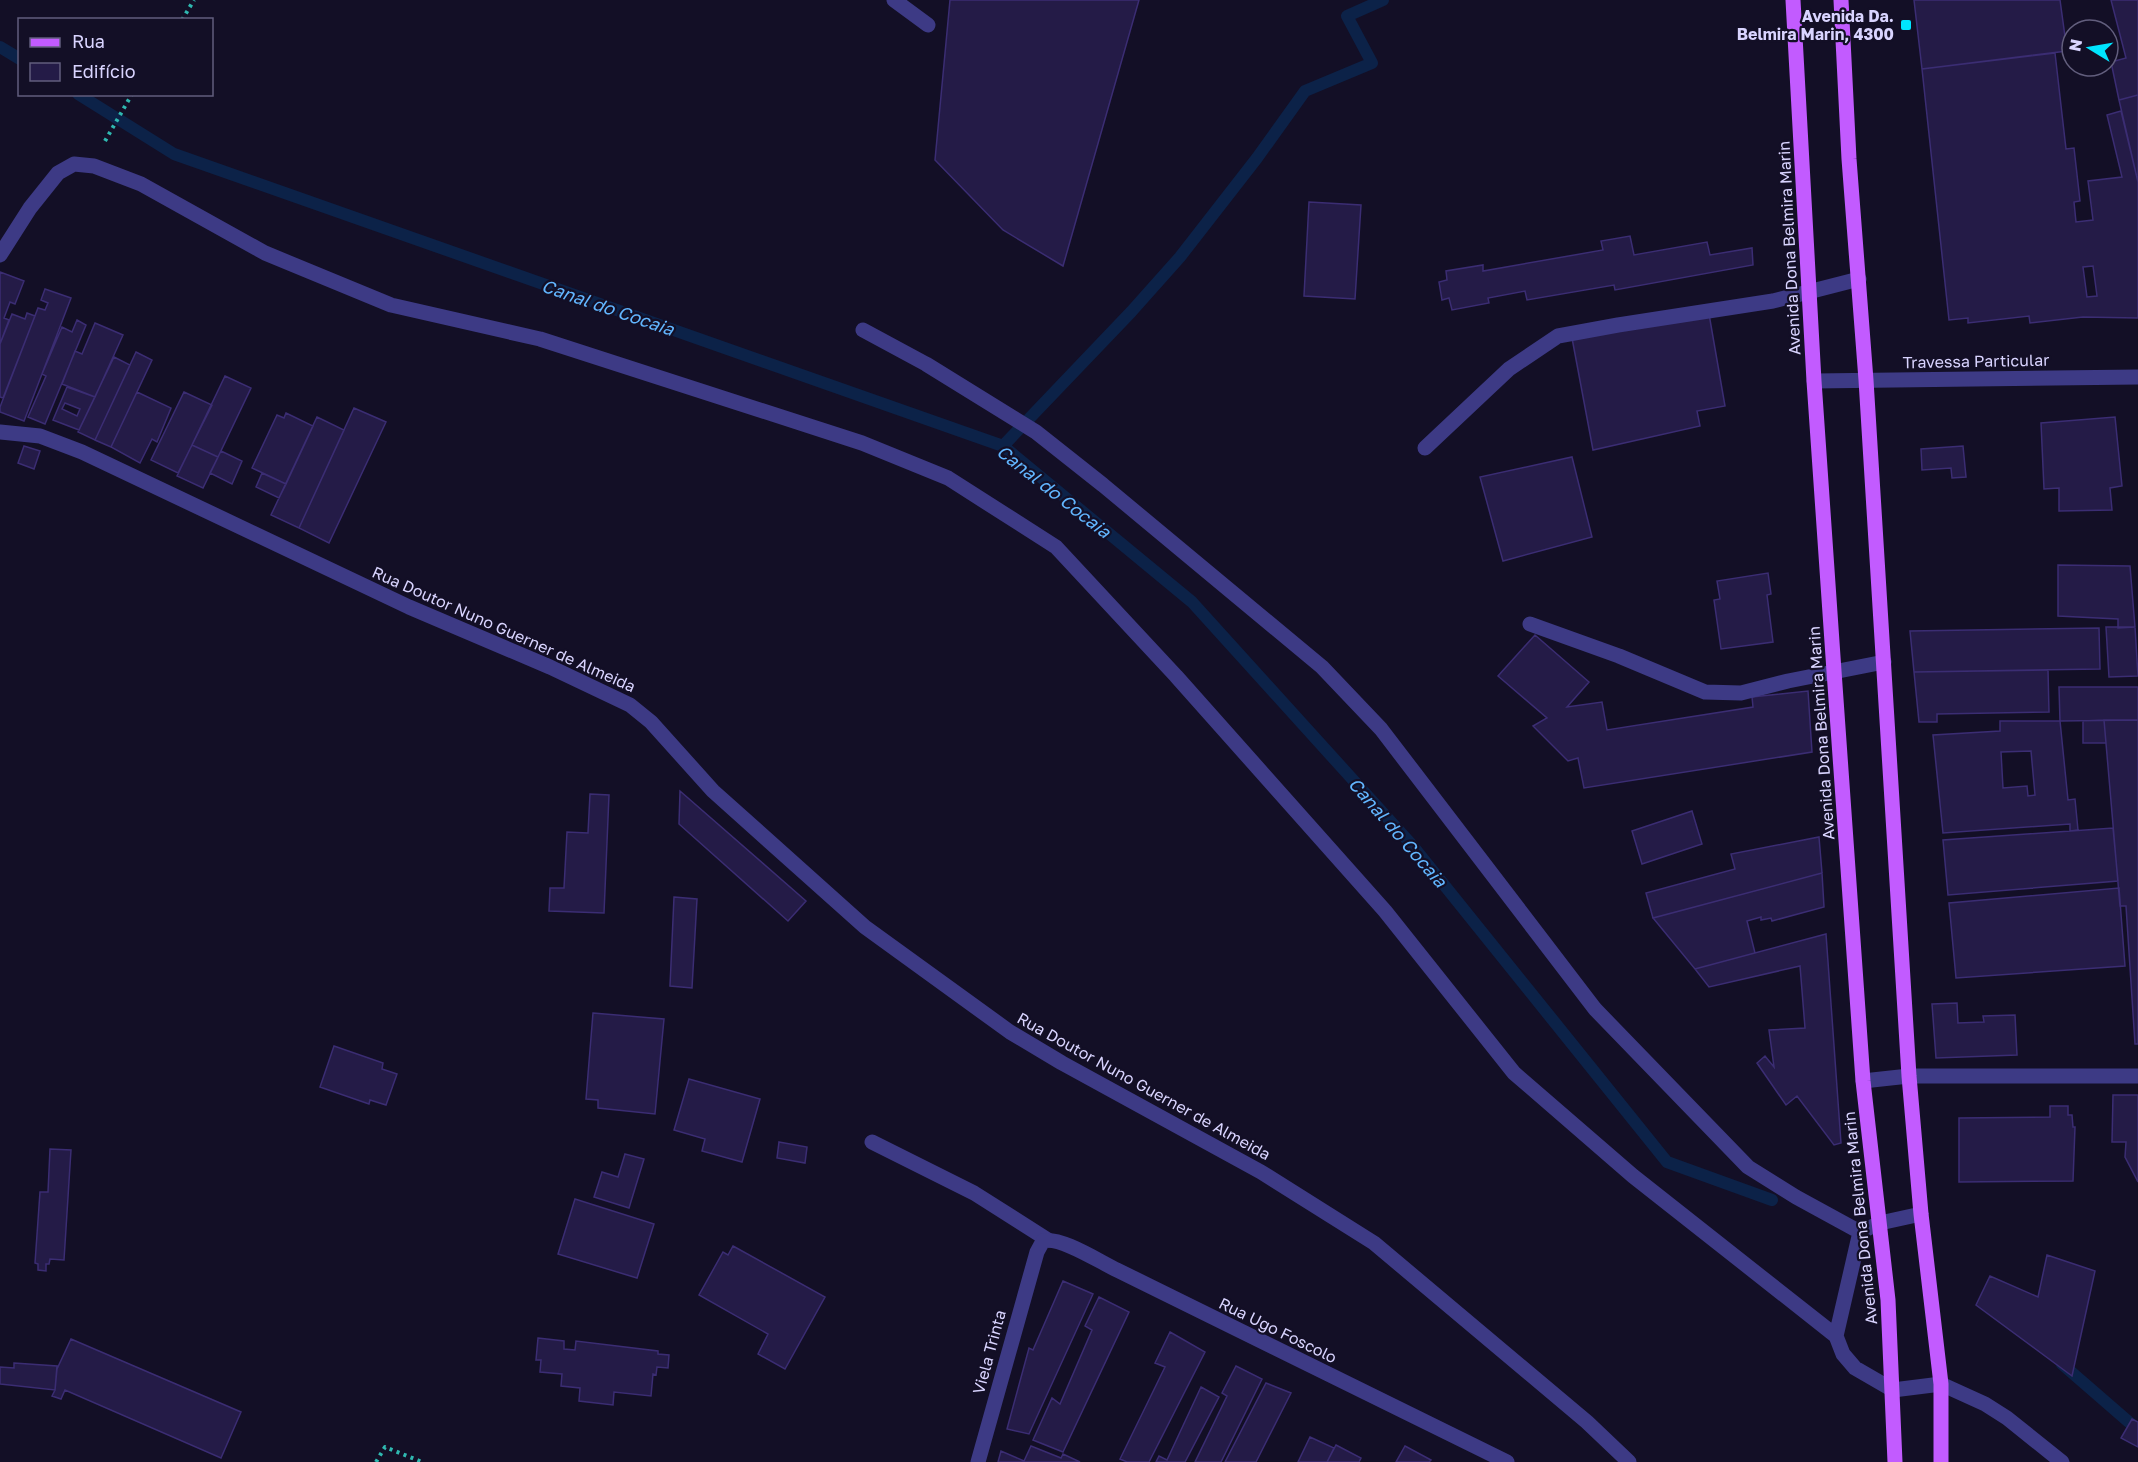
<svg xmlns="http://www.w3.org/2000/svg" width="2138" height="1462" font-family="'Golos Text',sans-serif">
	<style>
		.lines { fill: none; stroke-linecap: round; stroke-linejoin: round }
		.stream { stroke: #0c2248; stroke-width: 12 }
		.building { fill: #241b47; stroke: #3b2d73; stroke-width: 1.5; fill-rule: evenodd }
		.path { stroke: #2fb8b0; stroke-width: 4; stroke-dasharray: 3 4.5; stroke-linecap: butt }
		.lane { stroke: #3d3a85; stroke-width: 15 }
		.street { stroke: #3d3a85; stroke-width: 15 }
		.primary { stroke: #c25bff; stroke-width: 15 }
		.poi-dot { fill: #00e5ff; stroke: #130f26; stroke-width: 2 }
		.labels { text-anchor: middle; dominant-baseline: central; stroke-width: 4.5; stroke-linejoin: round; paint-order: stroke }
		.poi-label { font-size: 16px; font-weight: bold; fill: #d9d4ff; stroke: #130f26; text-anchor: end }
		.street-label { font-size: 16px; fill: #d9d4ff; stroke: #130f26 }
		.water-label { font-size: 18px; font-style: italic; fill: #62b6ff; stroke: #130f26 }
	</style>
	<rect width="100%" height="100%" fill="#130f26"/>
	<g class="lines">
		<!-- stream -->
		<path class="stream" d="M0,47L20,59
			M78,94L174,154L1003,446L1192,602L1412,845L1667,1162L1772,1200
			M1003,446L1131,312L1180,257L1257,158L1305,91L1372,63L1347,16L1383,0
			M2062,1364L2138,1430"/>
	</g>
	<!-- building -->
	<path class="building" d="M950,0H1139L1063,266L1003,230L935,160Z
		M1914,0H2060L2067,51L1922,69Z
		M2111,0H2138V95L2119,100L2111,62L2126,58Z
		M2055,53L2066,149L2074,148L2080,201L2074,202L2076,222L2093,220L2088,181L2122,177L2107,115L2121,111L2138,182V318L2083,317L2030,323L2029,316L1968,323V318L1949,320L1922,69ZM2093,266L2097,296L2087,297L2083,267Z
		M2138,95V182L2119,100Z
		M1309,202L1361,205L1355,299L1304,296Z
		M1630,236L1634,255L1707,242L1710,255L1752,248L1753,265L1615,290L1614,285L1527,300L1525,291L1488,298L1489,303L1452,310L1449,298L1442,300L1439,282L1447,280L1446,271L1483,265V271L1603,250L1601,241Z
		M0,272L24,281L15,304L10,302L4,318L9,320L0,344Z
		M45,289L71,298L24,421L0,412V407L38,308L45,310L48,303L41,300Z
		M27,313L35,316L3,398L0,397V344L12,314L25,319Z
		M1709,314L1725,406L1697,411L1700,426L1593,450L1572,338Z
		M77,320L86,325L45,424L28,417L46,376L42,374L62,327L72,332Z
		M95,323L123,335L95,397L62,384L75,351L82,354Z
		M136,352L152,360L111,447L95,440Z
		M114,357L130,365L95,440L78,432Z
		M225,376L251,388L218,457L192,445Z
		M67,387L95,397L79,430L53,420ZM65,403L80,409L77,416L62,409Z
		M137,392L171,408L157,442L152,439L140,463L111,447Z
		M184,392L212,405L178,473L151,460Z
		M354,408L386,422L329,543L299,528Z
		M286,413L313,426L286,484L252,468L277,415L284,418Z
		M317,417L344,430L299,528L271,515Z
		M2115,417L2122,486L2110,488L2112,510L2059,511V488L2044,489L2041,423Z
		M192,445L218,457L203,488L177,476Z
		M24,446L40,451L34,469L18,463Z
		M1963,446L1966,477L1952,478L1951,468L1922,470L1921,449Z
		M221,451L242,461L232,484L210,473Z
		M1572,457L1592,537L1503,561L1480,477Z
		M262,473L286,484L279,498L256,487Z
		M2058,565L2130,566L2135,627L2118,628V619L2058,616Z
		M1768,573L1771,594L1767,595L1773,642L1721,649L1714,600L1720,599L1717,581Z
		M2106,627H2135L2138,676L2109,677Z
		M2099,628L2100,669L1914,672L1910,631Z
		M1535,635L1589,682L1567,707L1602,702L1607,730L1753,707L1752,697L1808,691L1812,752L1584,788L1578,758L1568,761L1533,726L1547,718L1498,676Z
		M2048,670L2049,712L1937,714V722H1919L1914,672Z
		M2059,687H2138V720L2060,721Z
		M2104,720H2138V1044H2135L2126,906H2120Z
		M2104,720L2106,743H2083V721Z
		M2000,721H2060L2068,800L2075,799L2078,830L2070,831V824L1943,833L1933,735L2000,731ZM2031,751L2035,795L2028,796L2027,786L2003,788L2001,752Z
		M680,791L806,901L788,921L679,824Z
		M590,794L609,795L604,913L549,911L550,888H564L567,832L588,833Z
		M1692,811L1702,844L1642,864L1632,831Z
		M2113,828L2118,881L1948,895L1943,840Z
		M1819,837L1822,873L1653,918L1646,893L1735,869L1731,854Z
		M1822,873L1824,907L1772,921L1771,918L1761,920V917L1747,921L1755,953L1695,969L1653,918Z
		M2119,888L2125,966L1956,978L1949,903Z
		M674,897L697,899L692,988L670,986Z
		M1826,934L1841,1143L1834,1145L1797,1096L1786,1105L1757,1063L1765,1056L1774,1067L1769,1030L1805,1028L1800,966L1709,987L1695,969Z
		M1957,1003L1958,1023L1984,1022L1983,1016L2015,1015L2017,1055L1936,1058L1932,1004Z
		M593,1013L664,1019L655,1114L598,1108V1100L586,1099Z
		M334,1046L383,1063L382,1069L397,1074L386,1105L370,1100L369,1104L320,1087Z
		M689,1079L760,1099L742,1162L702,1151L705,1139L674,1130Z
		M2113,1095H2138V1182L2125,1157L2126,1142H2112Z
		M2050,1106H2068V1115H2072L2073,1127H2075L2073,1181L1959,1182V1118L2050,1117Z
		M779,1142L807,1147L805,1163L777,1158Z
		M50,1149L71,1150L64,1260L50,1259L49,1264H46V1271L38,1270V1264L35,1263L40,1192H48Z
		M625,1154L644,1159L629,1208L594,1197L602,1172L618,1177Z
		M575,1199L654,1224L637,1278L558,1254Z
		M733,1246L825,1297L785,1369L758,1354L768,1334L699,1295L723,1252L728,1255Z
		M2047,1255L2095,1271L2072,1376L1976,1305L1990,1276L2038,1297Z
		M1063,1281L1093,1294L1029,1434L1007,1429L1029,1348L1033,1350Z
		M1099,1297L1129,1312L1063,1452L1033,1440L1052,1398L1060,1404L1092,1330L1085,1326Z
		M1170,1332L1205,1352L1149,1462H1127L1120,1459L1165,1367L1155,1363Z
		M538,1338L564,1341V1349L575,1350L576,1341L658,1351V1354L669,1355L668,1368L657,1367L656,1375L653,1374L651,1396L614,1392L613,1405L579,1401L580,1388L561,1386L562,1374L540,1372L541,1360H536Z
		M71,1339L241,1412L221,1458L65,1390L61,1399L52,1396L55,1390L57,1369Z
		M14,1363L57,1366L55,1390L0,1384V1367L14,1368Z
		M1236,1366L1262,1379L1221,1462H1195L1227,1396L1222,1393Z
		M1266,1383L1291,1393L1256,1462H1225Z
		M1201,1387L1219,1397L1185,1462H1156L1159,1456L1167,1460Z
		M2132,1419L2138,1422V1447L2121,1438Z
		M1310,1437L1334,1448L1327,1462H1298Z
		M1336,1445L1361,1458L1359,1462H1327Z
		M1031,1446L1061,1458L1063,1454L1080,1462H998L1001,1451L1024,1461Z
		M1405,1446L1431,1460L1429,1462H1396Z"/>
	<g class="lines">
		<!-- path -->
		<path class="path" d="M182,20L194,0
			M105,141L132,94
			M376,1462L385,1447L422,1462"/>
		<!-- lane -->
		<path class="lane" d="M1425,448L1509,369L1558,336L1618,325L1773,301L1859,279
			M1530,624L1619,656L1705,692L1741,693L1788,681L1884,662
			M872,1142L974,1193L1048,1240"/>
		<!-- street -->
		<path class="street" d="M894,0L928,25
			M0,255L30,208L58,173L74,164L94,166L141,184L265,253L391,305L540,339L862,443L948,478L1056,547L1176,676L1385,911L1514,1073L1633,1176L1836,1336L1843,1354L1855,1368L1893,1390L1941,1384L1985,1404L2007,1418L2062,1462
			M863,330L926,364L1036,432L1103,485L1322,667L1381,729L1595,1009L1748,1167L1796,1197L1860,1232
			M1814,381L2138,377
			M0,432L40,436L82,452L409,607L550,667L630,705L651,722L713,791L865,927L1010,1032L1062,1063L1261,1172L1374,1243L1587,1422L1629,1462
			M1863,1081L1909,1076H2138
			M1860,1232L1880,1223L1921,1214
			M1836,1336L1860,1232
			M978,1462L1037,1252L1043,1241C1060,1236 1100,1262 1117,1270L1507,1462"/>
		<!-- primary -->
		<path class="primary" d="M1793,0L1814,381L1834,671L1863,1081L1888,1300L1895,1462
			M1841,0L1849,159L1866,380L1909,1076L1921,1214L1941,1384V1462"/>
	</g>
	<!-- markers -->
	<rect class="poi-dot" x="1900" y="19" width="12" height="12" rx="3"/>
	<g class="labels">
		<!-- poi labels -->
		<g class="poi-label">
			<text x="1894" y="16">Avenida Da.<tspan x="1894" dy="18">Belmira Marin, 4300</tspan></text>
		</g>
		<!-- street labels -->
		<g class="street-label">
			<text transform="translate(1789 248) rotate(-93)">Avenida Dona Belmira Marin</text>
			<text transform="translate(1976 361) rotate(-1)">Travessa Particular</text>
			<text transform="translate(504 629) rotate(24)">Rua Doutor Nuno Guerner de Almeida</text>
			<text transform="translate(1821 733) rotate(-94)">Avenida Dona Belmira Marin</text>
			<text transform="translate(1144 1086) rotate(29)">Rua Doutor Nuno Guerner de Almeida</text>
			<text transform="translate(1860 1218) rotate(-96)">Avenida Dona Belmira Marin</text>
			<text transform="translate(1278 1330) rotate(26)">Rua Ugo Foscolo</text>
			<text transform="translate(989 1352) rotate(-75)">Viela Trinta</text>
		</g>
		<!-- water labels -->
		<g class="water-label">
			<text transform="translate(608 307) rotate(19)">Canal do Cocaia</text>
			<text transform="translate(1054 491) rotate(38)">Canal do Cocaia</text>
			<text transform="translate(1398 832) rotate(49)">Canal do Cocaia</text>
		</g>
	</g>
	<!-- legend -->
	<rect x="18" y="18" width="195" height="78" fill="#130f26" stroke="#625e7d" stroke-width="1.5"/>
	<rect x="30" y="38" width="30" height="9" fill="#c25bff" stroke="#625e7d" stroke-width="1.5"/>
	<text x="72" y="48" font-size="18" fill="#d9d4ff">Rua</text>
	<rect x="30" y="63" width="30" height="18" fill="#241b47" stroke="#625e7d" stroke-width="1.5"/>
	<text x="72" y="78" font-size="18" fill="#d9d4ff">Edifício</text>
	<!-- north arrow -->
	<g transform="translate(2090 48) rotate(281)"><circle r="28" fill="#130f26" stroke="#625e7d" stroke-width="1.5"/>
	<path d="M0-4.5L10 22L0 15L-10 22Z" fill="#00e5ff"/>
	<text y="-9" font-size="16" font-weight="bold" text-anchor="middle" fill="#d9d4ff">N</text>
	</g>
</svg>
